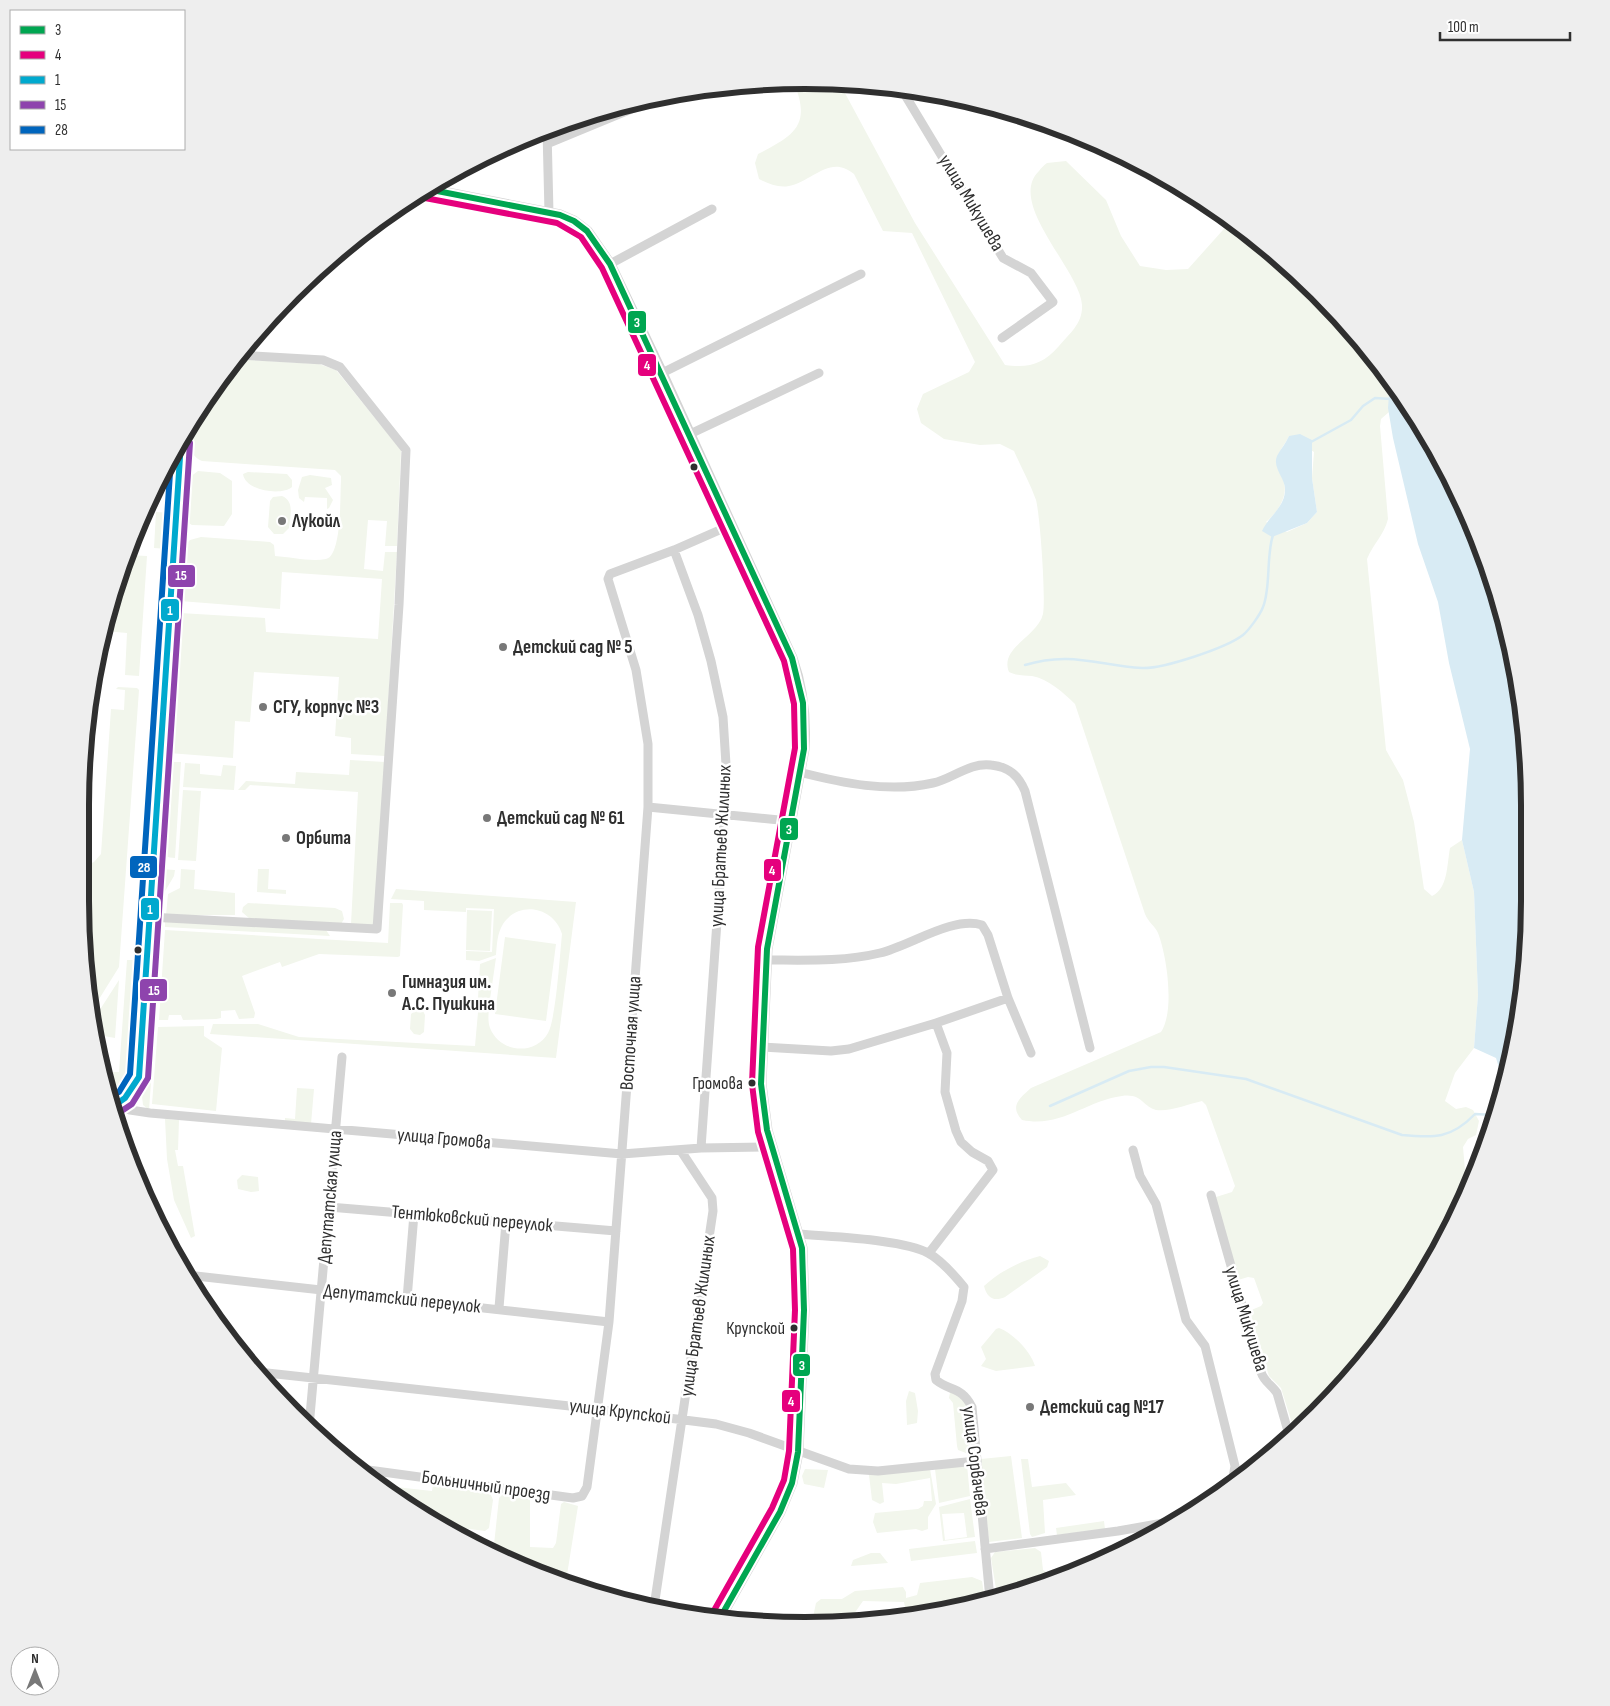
<svg xmlns="http://www.w3.org/2000/svg" width="1610" height="1706" font-family="'Sofia Sans Condensed',sans-serif">
	<style>
		.green { fill: #f2f6ec; fill-rule: evenodd }
		.water { fill: #d8ebf4 }
		.lines { fill: none; stroke-linecap: round; stroke-linejoin: round }
		.stream { stroke: #d8ebf4; stroke-width: 2.5 }
		.minor { stroke: #d4d4d4; stroke-width: 9 }
		.tertiary { stroke: #d4d4d4; stroke-width: 11 }
		.bus-1-casing { stroke: #fff; stroke-width: 10 }
		.bus-2-casing { stroke: #fff; stroke-width: 10 }
		.bus-3-casing { stroke: #fff; stroke-width: 10 }
		.bus-4-casing { stroke: #fff; stroke-width: 10 }
		.bus-5-casing { stroke: #fff; stroke-width: 10 }
		.bus-1 { stroke: #00a651; stroke-width: 6 }
		.bus-2 { stroke: #e5007d; stroke-width: 6 }
		.bus-3 { stroke: #00a9ce; stroke-width: 6 }
		.bus-4 { stroke: #8e44ad; stroke-width: 6 }
		.bus-5 { stroke: #0065bd; stroke-width: 6 }
		.bus-dot { fill: #2f2f2f; stroke: #fff; stroke-width: 2 }
		.poi-dot { fill: #787878; stroke: #fff; stroke-width: 2 }
		.labels { text-anchor: middle; dominant-baseline: central; stroke-width: 5; stroke-linejoin: round; paint-order: stroke }
		.bus-label { font-size: 18px; fill: #2f2f2f; stroke: #fff; text-anchor: end }
		.street-label { font-size: 19px; fill: #2f2f2f; stroke: #fff }
		.poi-label { font-size: 19px; font-weight: bold; fill: #2f2f2f; stroke: #fff; text-anchor: start }
		.rim { fill: none; stroke: #2f2f2f; stroke-width: 6 }
		.line-badge { stroke: #fff; stroke-width: 2 }
		.badge-label { font-size: 14px; text-anchor: middle; font-weight: bold; fill: #fff }
	</style>
	<rect width="100%" height="100%" fill="#fff"/>
	<!-- green -->
	<path class="green" d="M839,82L915,223L1005,365C1029,368 1042,365 1059,346C1070,333 1083,323 1082,305C1080,270 1006,203 1039,171C1041,168 1044,165 1047,163C1053,162 1060,162 1066,161L1106,200L1121,236L1140,266L1166,270L1188,269L1231,221L1246,230L1350,327L1390,382L1389,412L1381,419L1380,426L1388,519C1384,535 1373,544 1367,559L1386,750L1403,780L1414,822L1424,889L1432,896C1448,889 1447,864 1450,848L1462,840L1474,892L1478,995L1474,1048L1455,1073L1445,1101L1456,1109L1466,1107L1473,1110L1479,1121L1476,1135L1468,1139L1463,1147L1467,1193L1408,1304L1295,1433L1281,1388L1269,1376L1249,1311L1261,1306L1263,1303L1254,1278L1248,1277L1235,1281L1232,1279L1216,1197L1232,1192L1235,1186L1206,1105L1202,1101C1189,1104 1169,1112 1156,1110C1143,1107 1142,1093 1122,1096C1085,1101 1062,1128 1022,1120C1009,1106 1020,1098 1031,1088L1161,1032C1175,1011 1167,956 1158,933C1155,926 1148,922 1145,914L1075,704C1064,693 1048,679 1032,676C1023,675 1017,676 1009,672C999,648 1038,636 1043,614C1046,598 1040,515 1036,500C1030,483 1021,467 1014,451L1000,444L980,445L944,439L921,423L917,409L923,394L969,372L975,362L912,233L883,231L854,174C830,154 813,181 789,186C779,188 768,184 759,179L755,163L758,154C793,136 812,126 794,83ZM1289,436L1314,452L1312,478L1317,512L1307,523L1287,532L1266,522C1277,513 1288,497 1284,482C1281,474 1276,469 1277,460C1277,453 1286,443 1289,436Z
		M234,359L319,364L336,370L401,450L397,546H385L387,521L368,520L364,569L383,571L385,552H397L385,756L351,754V738L335,736L339,677L254,672L250,722L235,721L233,758L169,753L180,613L265,618L266,632L378,639L382,579L282,572L280,609L180,601L184,546L190,540L201,537L270,542L274,545L275,556C291,557 311,562 326,559C342,556 340,495 341,481V476L335,470L202,461C188,456 187,437 192,424C198,410 224,370 234,359Z
		M198,471L220,473L232,481V514L224,526L192,525L187,522L190,477Z
		M248,472L287,474L292,480V487C282,496 245,491 243,474Z
		M310,475L331,478L332,485L325,488L333,500L329,508L327,509V498L305,497L304,502L299,498L298,490L302,477Z
		M282,496C295,501 290,517 289,528L283,534H274L268,527L270,501L273,497Z
		M156,512L172,513L169,549L154,548Z
		M128,555L147,556L139,676L125,675L127,633L105,631L102,673H96L105,617Z
		M118,687L137,688L139,690L119,967L91,1012L80,901V868L94,862L101,854L111,709L124,710L125,690L116,689Z
		M350,760L385,762L374,926L351,924L358,792L250,785L245,790H238L246,781L295,784L296,772L349,775Z
		M173,762H181L175,858C167,858 163,855 160,847L166,767Z
		M185,763L200,764V774L221,776L223,765L236,766L234,790L183,787Z
		M183,790L201,791L196,861L178,860Z
		M159,869L175,870L174,876L164,893H157Z
		M181,869L195,870L194,889L235,893V915H166L168,894L180,888Z
		M258,869H269L268,889L286,890V894L257,892Z
		M396,889L576,902L556,1058L210,1034L213,1024H258L299,1037L475,1046L479,1001H490C489,1010 487,1020 490,1028C500,1053 535,1056 548,1033C556,1019 560,953 562,934C554,907 519,900 503,924C497,934 497,944 496,955L479,961L466,960V951L492,952L494,909L466,908V912L424,910V901L391,899Z
		M248,903L335,908L342,911L344,919L341,924L250,919L242,912L243,907Z
		M390,903H402L403,905L400,956L398,957L319,954L282,967L280,962L242,976L255,1013L254,1018L239,1019L235,1010L221,1011V1018L216,1019L183,1020L181,1015H169L168,1020H159L165,930L388,943Z
		M467,910L492,911L490,951L466,950Z
		M165,921L326,930L330,936L165,927Z
		M154,930L161,931L156,1022L148,1017Z
		M505,937L556,944L546,1021L495,1014Z
		M496,958L490,999L478,998L480,964Z
		M127,960H134L138,973L132,1074L126,1087L112,1097L106,1072H119Z
		M119,980L115,1038L98,1035L99,1041H94L92,1022Z
		M416,1010L423,1011L425,1015L424,1032L420,1035L414,1034L410,1029L411,1014Z
		M204,1026V1036L222,1048L216,1111L152,1104L158,1027Z
		M155,1027L149,1110L143,1105L142,1096L147,1032Z
		M297,1088L314,1089L311,1124L285,1122V1118L295,1119Z
		M165,1119L179,1120L178,1150H175L178,1166H183L195,1236L191,1238L174,1200L167,1159Z
		M242,1175L258,1177L259,1191L251,1192L238,1189L237,1180Z
		M1040,1256L1049,1261L1047,1267L1005,1297C994,1302 987,1298 984,1286C999,1272 1020,1261 1040,1256Z
		M999,1328C1013,1333 1031,1352 1035,1366L996,1371L981,1366L986,1359L981,1347L996,1329Z
		M909,1391L915,1393L918,1411L917,1423L907,1425L906,1401Z
		M953,1392C975,1406 970,1424 973,1448L966,1453L958,1450L957,1446L953,1403L949,1398L950,1393Z
		M1011,1456L1022,1538L989,1542L981,1459Z
		M1021,1459H1028L1032,1487L1066,1483L1076,1495L1043,1500L1045,1533L1032,1537L1030,1534Z
		M967,1465L970,1496L939,1503L935,1469Z
		M805,1469L828,1470L824,1488L804,1484L802,1476Z
		M930,1469L936,1504L928,1517V1529L922,1531L916,1529L877,1533L873,1522L875,1513L918,1509L923,1506L924,1501H932L930,1478L896,1484L882,1483L884,1502L880,1504L872,1500L869,1475Z
		M433,1485L490,1493L493,1500L489,1528L485,1531L446,1526L387,1486L432,1491Z
		M503,1494L530,1499V1547L553,1548L556,1543L561,1504L564,1502L578,1506L567,1575L563,1581L493,1554L499,1498Z
		M970,1499L975,1537L943,1541L939,1507ZM964,1513L967,1537L945,1540L942,1514Z
		M1104,1521L1105,1529L1057,1535L1056,1528Z
		M975,1541L977,1553L911,1561L909,1549Z
		M1035,1548L1041,1552L1043,1570L1058,1579L1038,1587L1000,1596L997,1595L991,1558L995,1552Z
		M871,1553H880L888,1563L851,1566L853,1560Z
		M972,1577L982,1581L985,1600L952,1608L922,1609L912,1615L906,1613L904,1602L863,1601L849,1621L812,1622L816,1603L821,1599H842L855,1591L903,1587L906,1592V1598L917,1595L920,1583Z"/>
	<!-- water -->
	<path class="water" d="M1390,382L1433,442L1491,572L1524,710L1530,901L1516,1042L1486,1140V1114L1496,1101L1503,1081L1496,1058L1474,1048L1478,995L1474,892L1462,840L1470,749L1449,663L1438,602L1418,544L1393,438L1388,408Z
		M1300,434L1312,440V478L1317,512L1307,523L1272,537L1262,531C1268,517 1285,507 1285,490C1286,479 1272,468 1277,456C1280,450 1286,443 1289,436Z"/>
	<g class="lines">
		<!-- stream -->
		<path class="stream" d="M1311,442L1351,420L1363,406L1375,398L1391,399
			M1025,665C1070,651 1097,665 1142,668C1163,669 1226,648 1243,635C1249,630 1260,615 1263,607C1271,588 1266,556 1273,535
			M1050,1106L1129,1071L1151,1067H1164L1246,1079L1402,1135C1434,1138 1451,1139 1475,1114L1494,1115
			M1026,1581L1047,1584"/>
		<!-- minor -->
		<path class="minor" d="M902,90L1003,258L1031,273L1053,302L1002,338
			M547,130L549,213
			M549,143L641,105L698,90
			M610,264L712,209
			M662,373L861,274
			M690,434L819,373
			M674,550L698,615L711,661L723,717L727,780L701,1148
			M799,772C842,783 889,793 933,783C952,779 970,762 991,765C1009,767 1018,775 1025,791L1090,1048
			M648,807L789,821
			M149,917L377,929L399,605L406,450L340,367L323,360L238,355
			M766,960C803,960 843,962 880,953C910,946 952,916 982,925L988,935L1008,998L1031,1053
			M762,1047L831,1051L849,1049L936,1023L1008,998
			M118,1105L130,1110L150,1113L622,1154L701,1148L772,1147
			M1133,1150L1140,1176L1156,1204L1186,1320L1205,1346L1235,1466L1232,1483
			M1211,1195L1261,1372C1264,1382 1272,1385 1277,1393L1290,1438
			M329,1207L616,1231
			M799,1234C830,1237 903,1239 928,1253C941,1260 955,1276 964,1287L962,1301L935,1374L936,1380C951,1392 961,1386 972,1407L990,1599
			M929,1253L993,1170L988,1161L972,1152L961,1142L956,1131L945,1092L947,1053L936,1023
			M196,1276L609,1322
			M407,1299L414,1214
			M499,1308L506,1222
			M258,1372L597,1409L716,1424L749,1433L849,1469L878,1471L976,1461
			M309,1427L342,1057
			M361,1469L573,1498L582,1496L587,1487L609,1322L648,807V744L636,670L608,579L610,574L674,550L731,525
			M985,1549L1118,1531L1180,1520
			M654,1607L713,1211L712,1198L681,1151"/>
		<!-- tertiary -->
		<path class="tertiary" d="M427,189L560,215L574,221L587,231L610,264L662,373L792,658C803,689 806,717 804,749L767,949L761,1084L767,1130L802,1248L804,1310L798,1452L792,1483L780,1512L720,1618
			M115,1105L125,1098L139,1077L181,442"/>
		<!-- bus-1 casing -->
		<g class="bus-1-casing">
			<path id="bus-1" d="M427,189L560,215L574,221L587,231L610,264L792,658L803,703L804,749L767,949L761,1084L767,1130L802,1248L804,1310L798,1452L792,1483L780,1512L720,1618"/>
		</g>
		<!-- bus-2 casing -->
		<g class="bus-2-casing">
			<path id="bus-2" d="M425,198L557,223L581,237L602,268L784,661L794,704L795,748L758,947L752,1084L758,1132L793,1249L795,1310L789,1451L784,1480L772,1508L712,1614"/>
		</g>
		<!-- bus-3 casing -->
		<g class="bus-3-casing">
			<path id="bus-3" d="M115,1105L125,1098L139,1077L181,442"/>
		</g>
		<!-- bus-4 casing -->
		<g class="bus-4-casing">
			<path id="bus-4" d="M120,1112L132,1104L148,1078L190,443"/>
		</g>
		<!-- bus-5 casing -->
		<g class="bus-5-casing">
			<path id="bus-5" d="M112,1096L119,1092L130,1074L171,458"/>
		</g>
		<!-- bus-1 -->
		<use href="#bus-1" class="bus-1"/>
		<!-- bus-2 -->
		<use href="#bus-2" class="bus-2"/>
		<!-- bus-3 -->
		<use href="#bus-3" class="bus-3"/>
		<!-- bus-4 -->
		<use href="#bus-4" class="bus-4"/>
		<!-- bus-5 -->
		<use href="#bus-5" class="bus-5"/>
	</g>
	<!-- markers -->
	<g class="bus-dot">
		<circle cx="694" cy="467" r="4.5"/>
		<circle cx="138" cy="950" r="4.5"/>
		<circle cx="752" cy="1083" r="4.5"/>
		<circle cx="794" cy="1328" r="4.5"/>
	</g>
	<g class="poi-dot">
		<circle cx="282" cy="521" r="5"/>
		<circle cx="503" cy="647" r="5"/>
		<circle cx="263" cy="707" r="5"/>
		<circle cx="487" cy="818" r="5"/>
		<circle cx="286" cy="838" r="5"/>
		<circle cx="392" cy="993" r="5"/>
		<circle cx="1030" cy="1407" r="5"/>
	</g>
	<g class="labels">
		<!-- bus labels -->
		<g class="bus-label">
			<text x="743" y="1083">Громова</text>
			<text x="785" y="1328">Крупской</text>
		</g>
		<!-- street labels -->
		<g class="street-label">
			<text transform="translate(971 203) rotate(59)">улица Микушева</text>
			<text transform="translate(721 846) rotate(-87)">улица Братьев Жилиных</text>
			<text transform="translate(631 1033) rotate(-86)">Восточная улица</text>
			<text transform="translate(444 1139) rotate(5)">улица Громова</text>
			<text transform="translate(330 1197) rotate(-85)">Депутатская улица</text>
			<text transform="translate(472 1219) rotate(5)">Тентюковский переулок</text>
			<text transform="translate(402 1299) rotate(6)">Депутатский переулок</text>
			<text transform="translate(698 1316) rotate(-82)">улица Братьев Жилиных</text>
			<text transform="translate(1246 1319) rotate(73)">улица Микушева</text>
			<text transform="translate(620 1412) rotate(7)">улица Крупской</text>
			<text transform="translate(975 1461) rotate(83)">улица Сорвачева</text>
			<text transform="translate(486 1486) rotate(8)">Больничный проезд</text>
		</g>
		<!-- poi labels -->
		<g class="poi-label">
			<text x="292" y="521">Лукойл</text>
			<text x="513" y="647">Детский сад № 5</text>
			<text x="273" y="707">СГУ, корпус №3</text>
			<text x="497" y="818">Детский сад № 61</text>
			<text x="296" y="838">Орбита</text>
			<text x="402" y="982">Гимназия им.<tspan x="402" dy="22">А.С. Пушкина</tspan></text>
			<text x="1040" y="1407">Детский сад №17</text>
		</g>
	</g>
	<!-- crop -->
	<path d="M0 0H1610V1706H0ZM805 89H805A716 716 0 0 1 1521 805V901A716 716 0 0 1 805 1617H805A716 716 0 0 1 89 901V805A716 716 0 0 1 805 89Z" fill="#eee" fill-rule="evenodd"/>
	<path class="rim" d="M805 89H805A716 716 0 0 1 1521 805V901A716 716 0 0 1 805 1617H805A716 716 0 0 1 89 901V805A716 716 0 0 1 805 89Z"/>
	<g class="line-badge">
		<rect x="627" y="310" width="20" height="24" rx="5" fill="#00a651"/>
		<rect x="637" y="353" width="20" height="24" rx="5" fill="#e5007d"/>
		<rect x="167" y="564" width="29" height="24" rx="5" fill="#8e44ad"/>
		<rect x="160" y="598" width="20" height="24" rx="5" fill="#00a9ce"/>
		<rect x="779" y="817" width="20" height="24" rx="5" fill="#00a651"/>
		<rect x="129" y="855" width="29" height="24" rx="5" fill="#0065bd"/>
		<rect x="763" y="858" width="19" height="24" rx="5" fill="#e5007d"/>
		<rect x="140" y="897" width="20" height="24" rx="5" fill="#00a9ce"/>
		<rect x="139" y="978" width="29" height="24" rx="5" fill="#8e44ad"/>
		<rect x="792" y="1353" width="19" height="24" rx="5" fill="#00a651"/>
		<rect x="781" y="1389" width="20" height="24" rx="5" fill="#e5007d"/>
	</g>
	<g class="badge-label">
		<text x="637" y="327">3</text>
		<text x="647" y="370">4</text>
		<text x="181" y="580">15</text>
		<text x="170" y="615">1</text>
		<text x="789" y="834">3</text>
		<text x="144" y="872">28</text>
		<text x="772" y="875">4</text>
		<text x="150" y="914">1</text>
		<text x="154" y="995">15</text>
		<text x="802" y="1370">3</text>
		<text x="791" y="1406">4</text>
	</g>
	<!-- legend -->
	<rect x="10" y="10" width="175" height="140" fill="#ffffff" stroke="#acacac"/>
	<rect x="20" y="26" width="25" height="8" fill="#00a651" stroke="#acacac"/>
	<text x="55" y="35" font-size="15" fill="#2f2f2f">3</text>
	<rect x="20" y="51" width="25" height="8" fill="#e5007d" stroke="#acacac"/>
	<text x="55" y="60" font-size="15" fill="#2f2f2f">4</text>
	<rect x="20" y="76" width="25" height="8" fill="#00a9ce" stroke="#acacac"/>
	<text x="55" y="85" font-size="15" fill="#2f2f2f">1</text>
	<rect x="20" y="101" width="25" height="8" fill="#8e44ad" stroke="#acacac"/>
	<text x="55" y="110" font-size="15" fill="#2f2f2f">15</text>
	<rect x="20" y="126" width="25" height="8" fill="#0065bd" stroke="#acacac"/>
	<text x="55" y="135" font-size="15" fill="#2f2f2f">28</text>
	<!-- north arrow -->
	<g transform="translate(35 1671)"><circle r="24" fill="#ffffff" stroke="#acacac"/>
	<path d="M0-4L9 19L0 12L-9 19Z" fill="#787878"/>
	<text y="-8" font-size="14" font-weight="bold" text-anchor="middle" fill="#2f2f2f">N</text>
	</g>
	<!-- scale -->
	<path d="M1440 32v8h130v-8" fill="none" stroke="#2f2f2f" stroke-width="2.5"/>
	<text x="1448" y="32" font-size="15" fill="#2f2f2f" stroke="#ffffff" stroke-width="4" paint-order="stroke">100 m</text>
</svg>
